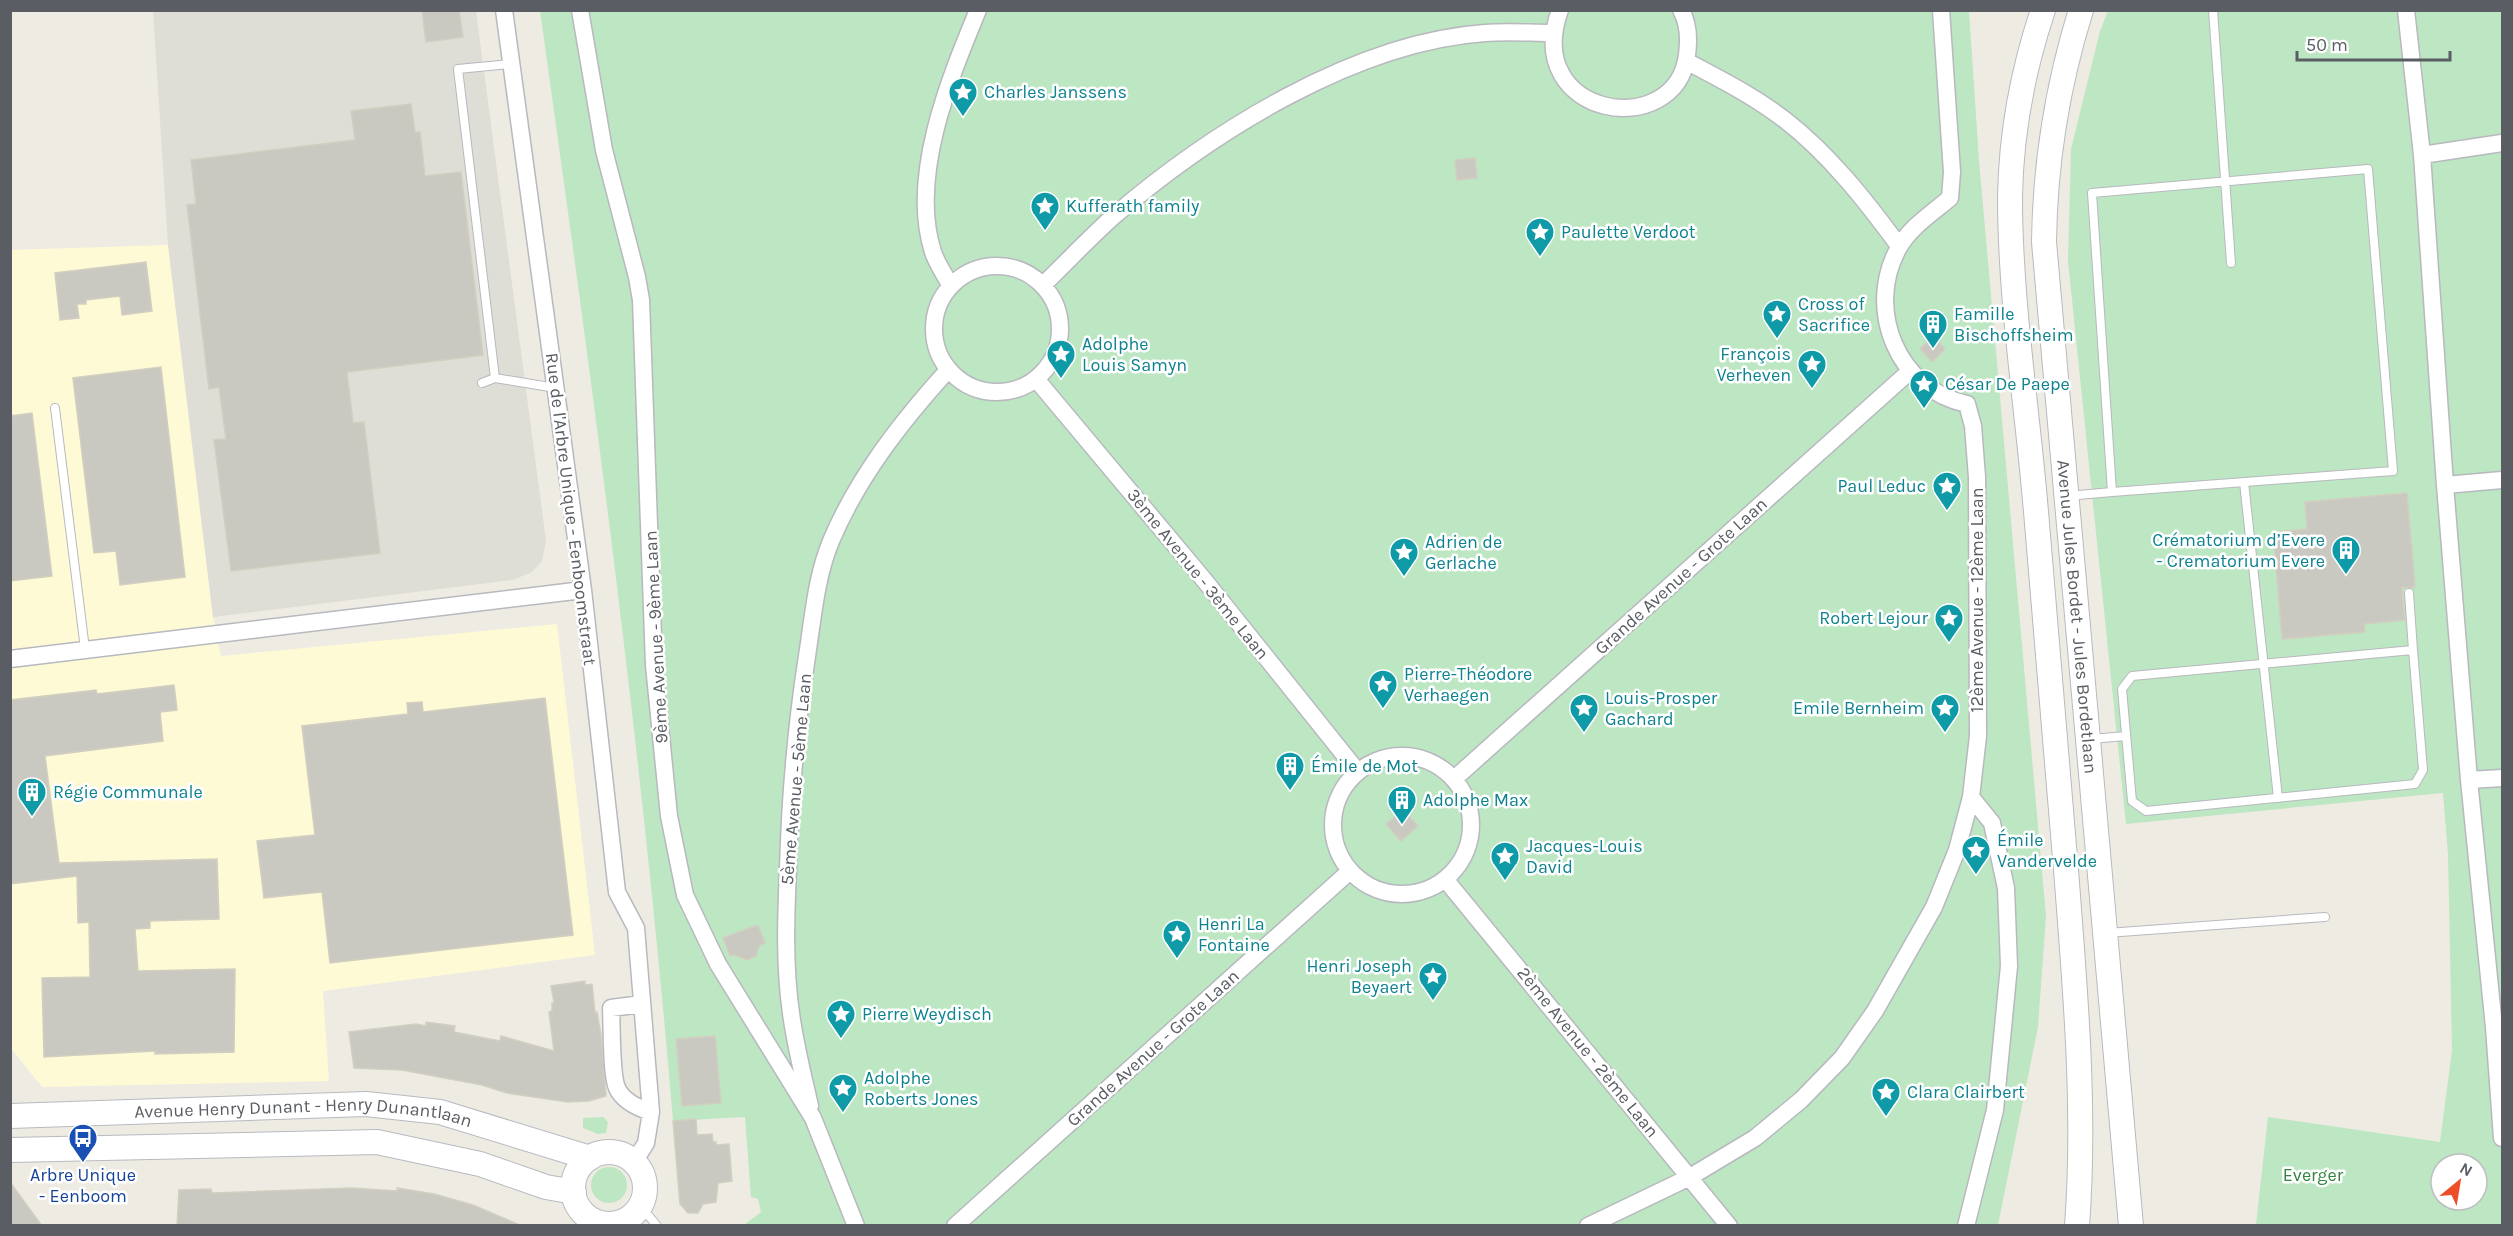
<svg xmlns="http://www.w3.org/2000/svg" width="2513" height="1236" font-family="Karla,sans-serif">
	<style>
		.commercial { fill: #fffad6 }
		.industrial { fill: #deddd6 }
		.green { fill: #bde6c2; fill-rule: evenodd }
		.building { fill: #cac9c1; stroke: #d2cfc0; stroke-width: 1.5 }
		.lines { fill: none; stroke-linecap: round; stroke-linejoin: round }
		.lane-casing { stroke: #b7b9bf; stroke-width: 10 }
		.street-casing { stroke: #b7b9bf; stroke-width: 19 }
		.secondary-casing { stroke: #b7bac1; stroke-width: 26 }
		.lane { stroke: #fff; stroke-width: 8 }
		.street { stroke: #fff; stroke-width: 16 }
		.secondary { stroke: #fff; stroke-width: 24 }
		.labels { text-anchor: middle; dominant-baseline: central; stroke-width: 5; stroke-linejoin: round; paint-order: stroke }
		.culture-label { font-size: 18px; fill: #0d838f; stroke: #fff; text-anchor: start }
		.street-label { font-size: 18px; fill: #5a5d63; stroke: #fff }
		.transit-label { font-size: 18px; fill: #164399; stroke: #fff }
		.park-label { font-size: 18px; fill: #31833f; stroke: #fff }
	</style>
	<rect width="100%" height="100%" fill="#eeece2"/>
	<!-- commercial -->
	<path class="commercial" d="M168,245L213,617L221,656L557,624L595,955L323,991L329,1081L42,1087L10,1047V250Z"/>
	<!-- industrial -->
	<path class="industrial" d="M153,11H476L546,541L542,561L532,572L513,580L213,617L168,245Z"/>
	<!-- green -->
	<path class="green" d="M540,11H1969L1979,160L2046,916L2038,1027L1998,1225H744L761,1212L758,1199L751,1197L745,1117L673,1121C642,749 592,380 540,11Z
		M2108,11H2502V1225H2256L2268,1117L2440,1142L2452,1050L2448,855L2443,793L2126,824L2068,261L2071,149L2100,31ZM2441,1164H2477V1200H2441Z
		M603,1117L608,1122L606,1133L598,1134L583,1128V1118Z
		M591 1185a18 18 0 1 1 36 0a18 18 0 1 1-36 0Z"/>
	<!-- building -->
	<path class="building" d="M422,10H459L463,37L426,42Z
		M411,104L415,132H420L425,176L461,172L483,355L347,372L353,423L364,422L380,553L231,571L214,440L226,439L219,387L209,389L187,205L196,204L191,160L355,140L351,111Z
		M1475,158L1477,178L1457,180L1455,160Z
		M146,262L152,311L122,315L120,296L86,300V304H77L79,318L60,320L55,273Z
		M1933,336L1945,349L1932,362L1920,349Z
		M161,367L185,577L120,585L116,551L94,553L73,378Z
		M32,413L52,576L10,581V416Z
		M2407,493L2415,587L2402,588L2405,620L2364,624L2365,632L2282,639L2273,532L2307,529L2305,502Z
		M174,685L177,710L160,712L163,741L45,756L59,863L217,859L219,919L150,921V928L135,929L138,971L235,969L234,1052L155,1054V1051L44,1057L42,978L90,977L89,922L78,923L77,876L10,884V700L96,690L97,694Z
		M545,698L573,935L330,963L322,892L264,898L257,841L315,835L302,726L408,714L407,703L422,702L423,712Z
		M1403,810L1418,826L1401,841L1386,824Z
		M758,925L765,943L759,946L756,956L747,960L735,955L730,956L723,938Z
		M585,981V985L592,984L595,1013L597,1012L601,1035L606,1096L589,1101L568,1102L507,1093L482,1085L402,1070L354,1068L349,1032L416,1024L426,1026V1022L455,1026L454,1032L500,1041L501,1036L554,1051L549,1012L552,1011V1003L554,1002L551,986Z
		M715,1036L721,1103L682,1106L676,1039Z
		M696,1119L697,1135L712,1134L713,1142H716V1145L729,1144L732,1181L718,1183L716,1202L703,1204L698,1213H688L680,1204L673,1121Z
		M10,1182L42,1226H10Z
		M352,1188L397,1191V1188L434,1194L473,1205L522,1226H177L179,1190L211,1189L212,1193Z"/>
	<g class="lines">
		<!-- lane casing -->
		<g class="lane-casing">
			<path id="lane" d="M2213,10L2231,263
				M511,64L458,69L495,378L556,388
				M2368,169L2393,471L2112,492L2092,193Z
				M482,383L495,378
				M55,408L85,649
				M2244,482L2278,798
				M2067,496L2112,492
				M2409,593L2413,650
				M2413,650L2423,770L2415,784L2146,811L2132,801L2122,689L2132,676Z
				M2091,739L2126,736
				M2107,933L2325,917
				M637,1211L649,1216L657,1226"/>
		</g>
		<!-- street casing -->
		<g class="street-casing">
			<path id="street" d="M504,10L583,590L617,892L636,928L651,1112L646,1143L634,1162
				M580,10L604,150L637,277L641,300L654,665L669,816L685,895L718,964L813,1118L856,1226
				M1560,10C1521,118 1676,142 1687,55C1689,40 1689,24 1681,10
				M2406,10L2422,155L2502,143
				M1686,61C1720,79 1754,96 1785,120C1829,154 1866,201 1899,246
				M2422,155L2445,485L2502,480
				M934 329a63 63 0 1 1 126 0a63 63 0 1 1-126 0Z
				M950,285C945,275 937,264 933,252C909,177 949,80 978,10
				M1043,285C1067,262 1090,237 1115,215C1212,132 1355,42 1485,33C1507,31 1530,33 1553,33
				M1036,379L1205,581L1358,772
				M2445,485L2469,780L2502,778
				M10,659L583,590
				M1333 825a69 69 0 1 1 138 0a69 69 0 1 1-138 0Z
				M1454,779L1909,372
				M2469,780L2494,1027
				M1445,879L1729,1226
				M642,1004L611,1008C612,1025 611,1075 617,1088C623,1101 638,1108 651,1112
				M2502,1028L2494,1027L2502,1138
				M810,1106C803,1075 795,1044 791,1013C784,965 786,916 788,868C790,797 796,727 807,656C813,618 816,577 831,541C858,477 901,422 948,370
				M955,1226L1350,871
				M1588,1226L1690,1177L1755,1138L1801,1100L1842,1058L1875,1011L1934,907L1957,850L1971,797L1978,736L1977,477L1973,426L1967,404C1898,390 1865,310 1898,249C1909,228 1932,213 1950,198L1952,172L1941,10
				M1966,1226L1995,1110L2009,966L2006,888L1992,823L1971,797"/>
		</g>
		<!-- secondary casing -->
		<g class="secondary-casing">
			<g id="secondary">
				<path d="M2043,10C2023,70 2011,134 2010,197C2010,291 2024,386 2033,479C2045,609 2056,739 2066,870C2075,988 2086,1107 2077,1226"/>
				<path id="s1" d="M2081,10C2057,87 2045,162 2044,242L2131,1226"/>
				<path id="s2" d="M10,1116L366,1104L440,1112L590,1158"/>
				<path d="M10,1150L377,1142L480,1164L546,1187L574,1192"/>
				<circle cx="609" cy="1188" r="36"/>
			</g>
		</g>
		<!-- lane -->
		<use href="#lane" class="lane"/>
		<!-- street -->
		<use href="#street" class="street"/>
		<!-- secondary -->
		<use href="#secondary" class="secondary"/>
	</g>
	<!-- icons -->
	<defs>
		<g id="sight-pin" transform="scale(1.5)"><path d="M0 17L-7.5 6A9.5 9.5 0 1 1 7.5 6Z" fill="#0f9aa8" stroke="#fff"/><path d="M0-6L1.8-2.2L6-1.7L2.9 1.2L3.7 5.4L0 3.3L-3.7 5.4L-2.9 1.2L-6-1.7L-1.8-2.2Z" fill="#fff"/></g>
		<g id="building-pin" transform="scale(1.5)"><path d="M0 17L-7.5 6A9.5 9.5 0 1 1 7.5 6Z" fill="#0f9aa8" stroke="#fff"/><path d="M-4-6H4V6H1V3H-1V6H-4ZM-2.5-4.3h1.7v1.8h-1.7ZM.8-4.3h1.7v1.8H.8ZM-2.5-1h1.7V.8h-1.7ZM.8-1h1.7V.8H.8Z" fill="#fff"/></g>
		<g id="bus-pin" transform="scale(1.5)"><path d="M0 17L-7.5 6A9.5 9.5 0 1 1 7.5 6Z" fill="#1a4fb4" stroke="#fff"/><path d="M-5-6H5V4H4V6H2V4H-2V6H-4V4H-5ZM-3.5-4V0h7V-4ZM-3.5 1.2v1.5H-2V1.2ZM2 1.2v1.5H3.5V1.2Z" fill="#fff"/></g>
	</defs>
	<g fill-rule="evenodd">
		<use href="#sight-pin" x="963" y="92"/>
		<use href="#sight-pin" x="1045" y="206"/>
		<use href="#sight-pin" x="1540" y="232"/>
		<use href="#sight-pin" x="1777" y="314"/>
		<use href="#building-pin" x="1933" y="324"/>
		<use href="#sight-pin" x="1061" y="354"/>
		<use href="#sight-pin" x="1812" y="364"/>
		<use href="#sight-pin" x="1924" y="384"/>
		<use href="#sight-pin" x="1947" y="486"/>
		<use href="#building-pin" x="2346" y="550"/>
		<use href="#sight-pin" x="1404" y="552"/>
		<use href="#sight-pin" x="1949" y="618"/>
		<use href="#sight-pin" x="1383" y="684"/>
		<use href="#sight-pin" x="1584" y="708"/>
		<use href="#sight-pin" x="1945" y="708"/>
		<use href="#building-pin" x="1290" y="766"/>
		<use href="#building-pin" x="32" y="792"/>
		<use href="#building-pin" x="1402" y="800"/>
		<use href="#sight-pin" x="1976" y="850"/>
		<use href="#sight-pin" x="1505" y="856"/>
		<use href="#sight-pin" x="1177" y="934"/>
		<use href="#sight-pin" x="1433" y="976"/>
		<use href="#sight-pin" x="841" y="1014"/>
		<use href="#sight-pin" x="843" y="1088"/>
		<use href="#sight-pin" x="1886" y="1092"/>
		<use href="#bus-pin" x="83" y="1138"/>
	</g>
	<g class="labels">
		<!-- culture labels -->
		<g class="culture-label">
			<text x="984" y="92">Charles Janssens</text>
			<text x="1066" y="206">Kufferath family</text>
			<text x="1561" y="232">Paulette Verdoot</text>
			<text x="1798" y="304">Cross of<tspan x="1798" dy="21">Sacrifice</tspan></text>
			<text x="1954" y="314">Famille<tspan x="1954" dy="21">Bischoffsheim</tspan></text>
			<text x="1082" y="344">Adolphe<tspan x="1082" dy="21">Louis Samyn</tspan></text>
			<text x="1791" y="354" text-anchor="end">François<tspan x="1791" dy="21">Verheven</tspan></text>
			<text x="1945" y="384">César De Paepe</text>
			<text x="1926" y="486" text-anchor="end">Paul Leduc</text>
			<text x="2325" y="540" text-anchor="end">Crématorium d’Evere<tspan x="2325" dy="21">- Crematorium Evere</tspan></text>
			<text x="1425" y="542">Adrien de<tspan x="1425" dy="21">Gerlache</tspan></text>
			<text x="1928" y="618" text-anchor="end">Robert Lejour</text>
			<text x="1404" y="674">Pierre-Théodore<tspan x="1404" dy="21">Verhaegen</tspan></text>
			<text x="1605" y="698">Louis-Prosper<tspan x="1605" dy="21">Gachard</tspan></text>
			<text x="1924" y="708" text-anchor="end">Emile Bernheim</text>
			<text x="1311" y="766">Émile de Mot</text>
			<text x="53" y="792">Régie Communale</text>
			<text x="1423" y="800">Adolphe Max</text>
			<text x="1997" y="840">Émile<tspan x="1997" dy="21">Vandervelde</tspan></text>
			<text x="1526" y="846">Jacques-Louis<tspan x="1526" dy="21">David</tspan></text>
			<text x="1198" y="924">Henri La<tspan x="1198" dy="21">Fontaine</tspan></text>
			<text x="1412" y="966" text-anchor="end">Henri Joseph<tspan x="1412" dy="21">Beyaert</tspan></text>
			<text x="862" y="1014">Pierre Weydisch</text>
			<text x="864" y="1078">Adolphe<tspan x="864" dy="21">Roberts Jones</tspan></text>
			<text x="1907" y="1092">Clara Clairbert</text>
		</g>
		<!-- street labels -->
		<g class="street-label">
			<text transform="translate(571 509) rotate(83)">Rue de l'Arbre Unique - Eenboomstraat</text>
			<text transform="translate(1198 574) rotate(51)">3ème Avenue - 3ème Laan</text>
			<text transform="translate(1681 576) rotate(-42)">Grande Avenue - Grote Laan</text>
			<text transform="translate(1977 600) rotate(-90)">12ème Avenue - 12ème Laan</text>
			<text stroke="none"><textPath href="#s1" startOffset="612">Avenue Jules Bordet - Jules Bordetlaan</textPath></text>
			<text transform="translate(656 637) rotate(-93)">9ème Avenue - 9ème Laan</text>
			<text transform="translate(796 779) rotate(-85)">5ème Avenue - 5ème Laan</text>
			<text transform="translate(1153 1048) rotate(-42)">Grande Avenue - Grote Laan</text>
			<text transform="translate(1588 1052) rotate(51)">2ème Avenue - 2ème Laan</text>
			<text stroke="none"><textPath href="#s2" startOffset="294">Avenue Henry Dunant - Henry Dunantlaan</textPath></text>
		</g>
		<!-- transit labels -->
		<g class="transit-label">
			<text x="83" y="1175">Arbre Unique<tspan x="83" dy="21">- Eenboom</tspan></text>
		</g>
		<!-- park labels -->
		<g class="park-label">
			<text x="2313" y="1175">Everger</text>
		</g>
	</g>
	<!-- border -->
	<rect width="2513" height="1236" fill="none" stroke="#5a5d63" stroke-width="24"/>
	<!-- north arrow -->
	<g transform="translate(2459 1182) rotate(30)"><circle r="28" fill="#ffffff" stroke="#bdbec1" stroke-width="1.5"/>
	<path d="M0-4.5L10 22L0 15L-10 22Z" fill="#ed4e28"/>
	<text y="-9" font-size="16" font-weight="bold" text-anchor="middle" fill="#5a5d63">N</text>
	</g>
	<!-- scale -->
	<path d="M2297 51v9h153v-9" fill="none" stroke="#5a5d63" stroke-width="3"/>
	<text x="2306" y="51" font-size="18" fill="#5a5d63" stroke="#ffffff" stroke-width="4.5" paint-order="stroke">50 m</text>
</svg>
